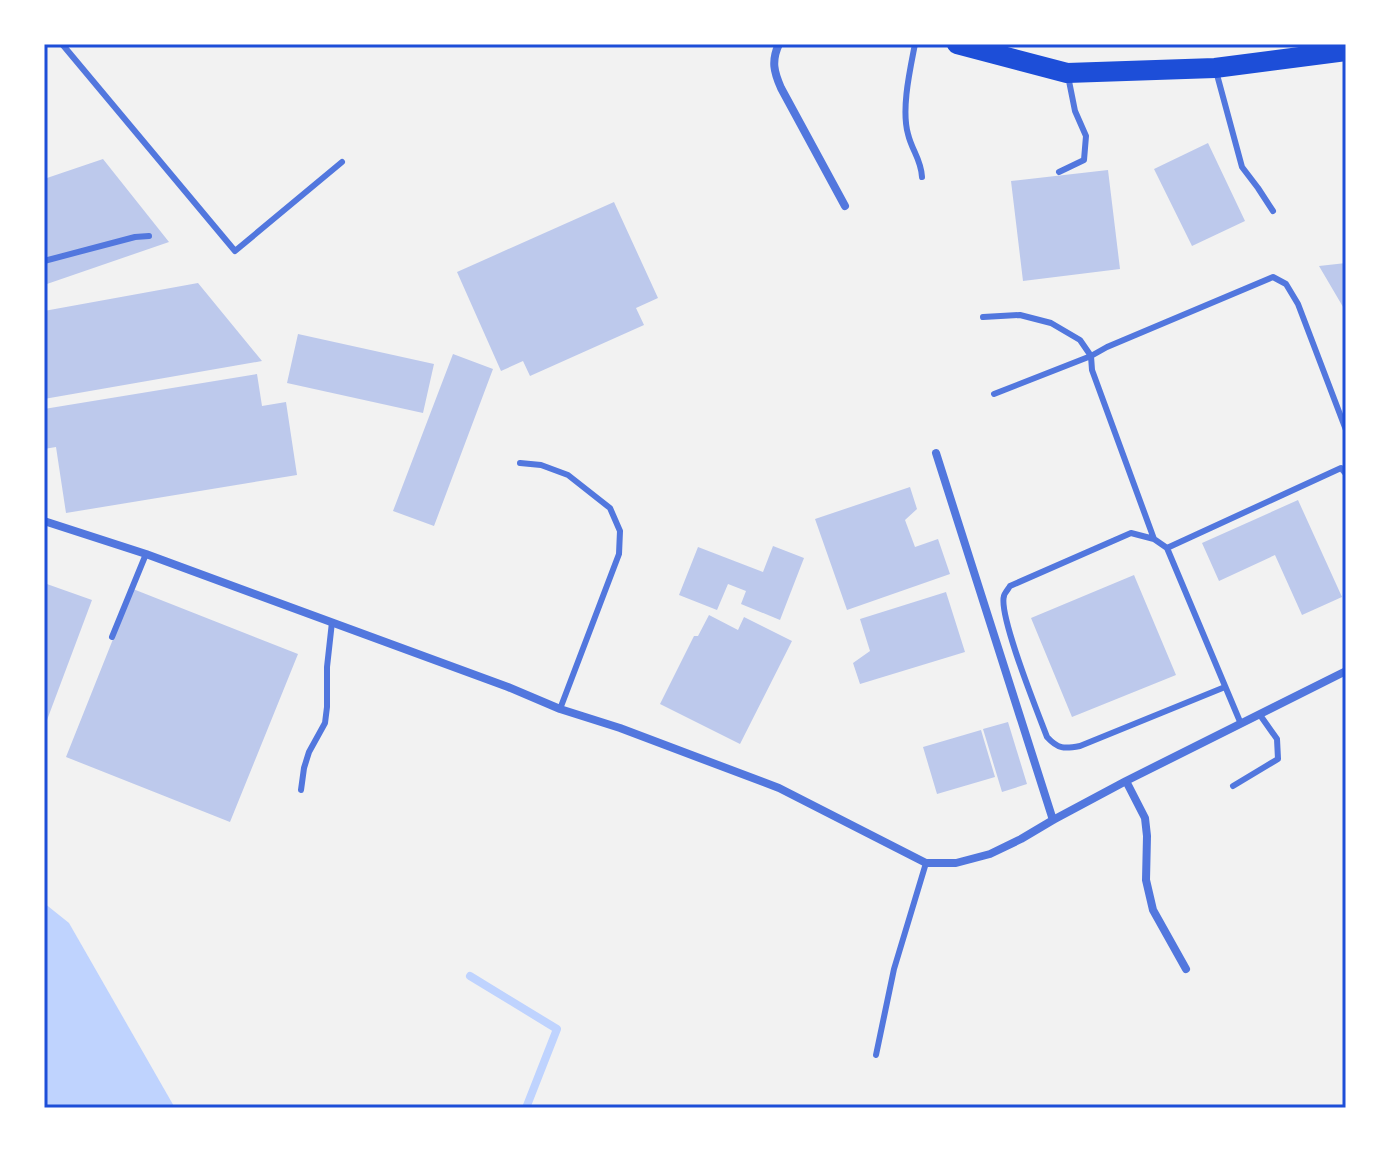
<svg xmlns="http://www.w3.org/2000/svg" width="1390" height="1152" font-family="'PT Sans Narrow',sans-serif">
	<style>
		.water { fill: #bfd3fe }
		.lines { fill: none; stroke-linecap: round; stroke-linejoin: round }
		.stream { stroke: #bfd3fe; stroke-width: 8 }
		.building { fill: #bdc9ec }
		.service { stroke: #5277de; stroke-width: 6 }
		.minor { stroke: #5277de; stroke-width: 8 }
		.primary { stroke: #1d4ed8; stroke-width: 20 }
		.neatline { fill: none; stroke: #1d4ed8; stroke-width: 3 }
	</style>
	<rect width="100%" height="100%" fill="#f2f2f2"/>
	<!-- water -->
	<path class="water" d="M44,903L69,923L175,1108H44Z"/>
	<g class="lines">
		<!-- stream -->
		<path class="stream" d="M470,976L557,1029L526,1108"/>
	</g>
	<!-- building -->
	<path class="building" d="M1208,143L1245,221L1192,246L1154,169Z
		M103,159L169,242L44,285V179Z
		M1108,170L1120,269L1023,281L1011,181Z
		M614,202L658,298L636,308L644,325L530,376L523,361L501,371L457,272Z
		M1346,263V312L1319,266Z
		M198,283L262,361L44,399V311Z
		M298,334L434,364L423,413L287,383Z
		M453,354L493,369L434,526L393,511Z
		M257,374L262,406L286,402L297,475L66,513L56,447L44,449V409Z
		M910,487L917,509L905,520L915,547L938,539L950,574L847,610L815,519Z
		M1298,500L1342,597L1302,615L1275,555L1219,581L1202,543Z
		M773,546L804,558L780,620L741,604L746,591L728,584L717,610L679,595L698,547L763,572Z
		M1134,575L1176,675L1072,717L1031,618Z
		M44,583L92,600L44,728Z
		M133,589L298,654L230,822L66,757Z
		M946,592L965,652L860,684L853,663L870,651L860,619Z
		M709,615L738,630L744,617L792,641L740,744L660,704L694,636H698Z
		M1008,722L1027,784L1002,792L983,729Z
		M981,730L995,777L937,794L923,747Z"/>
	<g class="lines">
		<!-- service -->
		<path class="service" d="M62,44L235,251L342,162
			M915,44C910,70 901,109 908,134C912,151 921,159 922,177
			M1216,71L1242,167L1258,188L1273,211
			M1059,172L1084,160L1086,136L1075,111L1068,76
			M44,261L135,237L149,236
			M983,317L1020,315L1051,323L1080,340L1091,356L994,394
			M520,463L541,465L568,475L610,508L620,531L619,554L560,709
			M1154,539L1092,370L1091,356L1107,347L1273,277L1286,284L1298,304L1346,430
			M1167,548L1341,468L1346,474
			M112,637L146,554
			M1225,687L1080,746C1064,749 1058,749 1047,737C1038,713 998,615 1004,596C1004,594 1009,588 1010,586L1131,533L1154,539L1167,548L1241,724
			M1233,786L1278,759L1277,739L1260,715
			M301,790L304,768L309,752L325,723L327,707V667L332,622
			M876,1055L894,969L926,863"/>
		<!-- minor -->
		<path class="minor" d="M779,44C771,61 774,72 781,88L845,206
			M936,453L1053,820
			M44,521L146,554L508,687L560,709L620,728L779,788L926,863H956L990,854L1021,839L1053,820L1126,781L1346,671
			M1126,781L1145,818L1147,836L1146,880L1153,910L1186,969"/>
		<!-- primary -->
		<path class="primary" d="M957,44L1067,73L1215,68L1346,51"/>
	</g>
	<!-- border -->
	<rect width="1390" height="1152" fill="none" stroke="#ffffff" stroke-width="92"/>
	<rect x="46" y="46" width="1298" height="1060" class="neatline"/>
</svg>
